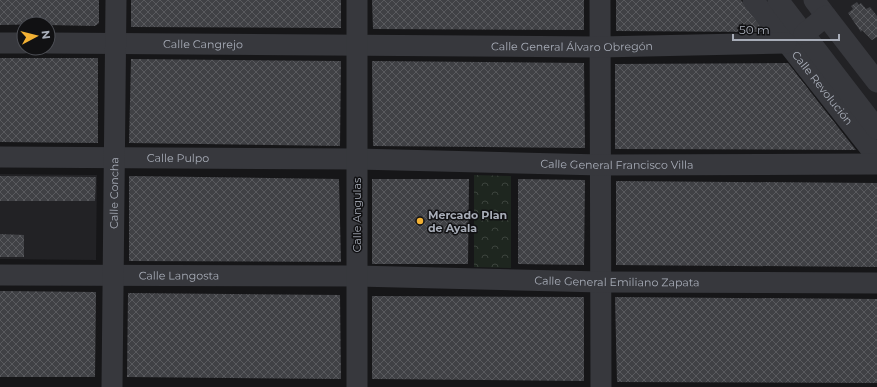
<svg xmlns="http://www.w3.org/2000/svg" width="877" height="387" font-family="Montserrat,sans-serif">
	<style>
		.built { fill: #222225 }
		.park { fill: url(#park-crowns) }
		.building { fill: url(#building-cross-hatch) }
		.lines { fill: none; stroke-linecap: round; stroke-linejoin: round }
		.minor { stroke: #37383d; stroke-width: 21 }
		.poi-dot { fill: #f2b134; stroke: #111113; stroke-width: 1.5 }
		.labels { text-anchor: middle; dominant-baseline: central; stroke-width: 3; stroke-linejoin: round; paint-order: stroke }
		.street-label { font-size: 11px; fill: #a8adb8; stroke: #111113 }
		.poi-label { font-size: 11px; font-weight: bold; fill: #a8adb8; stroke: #111113; text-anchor: start }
	</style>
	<defs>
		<pattern id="park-crowns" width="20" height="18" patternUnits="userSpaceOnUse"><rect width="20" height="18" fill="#1e261f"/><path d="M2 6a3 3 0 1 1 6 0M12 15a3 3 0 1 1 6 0" fill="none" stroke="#3c433d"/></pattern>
		<pattern id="building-cross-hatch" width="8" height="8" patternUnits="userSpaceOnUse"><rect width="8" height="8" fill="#404145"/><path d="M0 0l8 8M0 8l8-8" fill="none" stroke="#595a5e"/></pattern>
	</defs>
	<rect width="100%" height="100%" fill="#161618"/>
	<!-- built -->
	<path class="built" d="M762,0H877V149Z
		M0,174L97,175L96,260L0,259Z"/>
	<!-- park -->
	<path class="park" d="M474,175L511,176V268L474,267Z"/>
	<!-- building -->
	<path class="building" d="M0,0H99V23L95,26L48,25V24L0,25Z
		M131,0H341V28L131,27Z
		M372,0H584V30L373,29Z
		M616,0H741L766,32L616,31Z
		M857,2L859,5L861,3L866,9L870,7L877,16V37L872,40L862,30L861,32L848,13L853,9L851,6Z
		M0,58H98V143L0,142Z
		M131,59L341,61L340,146L129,143Z
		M372,61L584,63L585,148L373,146Z
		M788,63L856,150L615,149V64Z
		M0,176L96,177L95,201H0Z
		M129,176L339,179L341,262L129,261Z
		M372,179H469L468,264H372Z
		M518,179L585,180L584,265L518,264Z
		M616,181L877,183V267L616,265Z
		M0,234L24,235V257H0Z
		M0,291L96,292L95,377H0Z
		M128,293L340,295L341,379L127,377Z
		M372,296L584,297V381L372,379Z
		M615,297L877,299V383L617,382Z"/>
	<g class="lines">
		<!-- minor -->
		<g class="minor">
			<path d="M600,0L601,387"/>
			<path id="s1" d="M753,0L877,157"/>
			<path d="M778,0L877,129"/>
			<path d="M814,0L826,16"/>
			<path d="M804,34L826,16L877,82"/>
			<path d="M0,43H24"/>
			<path id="s2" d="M48,43L600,47L786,43"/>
			<path id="s3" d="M0,157L357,159L601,165L877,164"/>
			<path id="s4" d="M0,275L357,276L601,282L877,283"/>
			<path id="s5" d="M112,387L116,0"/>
			<path d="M357,387V0"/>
		</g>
	</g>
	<!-- markers -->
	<circle class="poi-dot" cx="420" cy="221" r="4"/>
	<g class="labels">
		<!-- street labels -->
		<g class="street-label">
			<text stroke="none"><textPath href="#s2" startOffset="155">Calle Cangrejo</textPath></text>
			<text stroke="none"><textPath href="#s2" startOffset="524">Calle General Álvaro Obregón</textPath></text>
			<text stroke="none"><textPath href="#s1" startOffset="112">Calle Revolución</textPath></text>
			<text stroke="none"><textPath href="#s3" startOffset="178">Calle Pulpo</textPath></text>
			<text stroke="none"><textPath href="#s3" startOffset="617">Calle General Francisco Villa</textPath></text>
			<text stroke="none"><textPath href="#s5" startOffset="194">Calle Concha</textPath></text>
			<text transform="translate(357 215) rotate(-90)">Calle Angulas</text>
			<text stroke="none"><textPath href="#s4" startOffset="179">Calle Langosta</textPath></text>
			<text stroke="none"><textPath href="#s4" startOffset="617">Calle General Emiliano Zapata</textPath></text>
		</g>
		<!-- poi labels -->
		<g class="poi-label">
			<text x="428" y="215">Mercado Plan<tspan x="428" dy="13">de Ayala</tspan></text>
		</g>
	</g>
	<!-- north arrow -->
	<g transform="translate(36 36) rotate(83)"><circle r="19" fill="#111113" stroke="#4d4f55"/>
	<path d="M0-3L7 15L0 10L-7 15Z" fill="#f2b134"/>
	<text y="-6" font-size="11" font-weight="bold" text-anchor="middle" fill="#a8adb8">N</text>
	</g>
	<!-- scale -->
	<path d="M733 34v6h106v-6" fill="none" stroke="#a8adb8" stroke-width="2"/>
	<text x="739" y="34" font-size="12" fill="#a8adb8" stroke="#111113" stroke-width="3" paint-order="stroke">50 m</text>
</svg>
